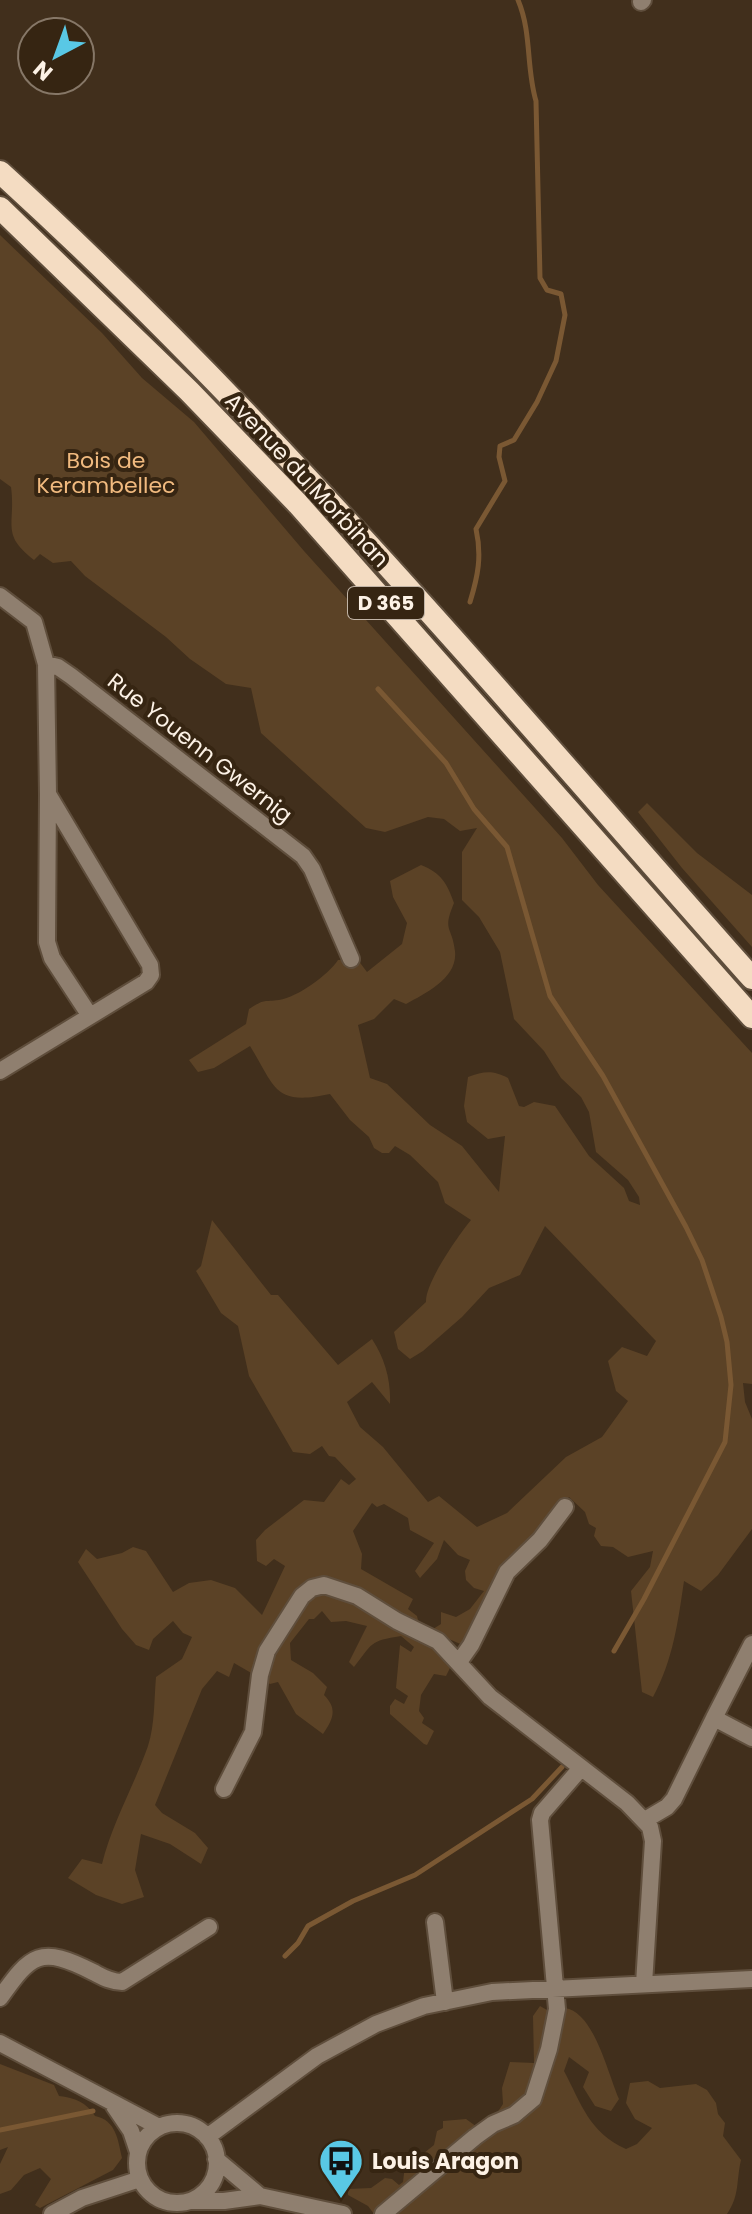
<svg xmlns="http://www.w3.org/2000/svg" width="752" height="2214" font-family="Poppins,sans-serif">
	<style>
		.green { fill: #5b4226 }
		.lines { fill: none; stroke-linecap: round; stroke-linejoin: round }
		.stream { stroke: #7a5833; stroke-width: 5 }
		.minor-casing { stroke: #5f4e3c; stroke-width: 20 }
		.trunk-casing { stroke: #5f4e3c; stroke-width: 26 }
		.minor { stroke: #8f7f6f; stroke-width: 16 }
		.trunk { stroke: #f4dcc2; stroke-width: 22 }
		.labels { text-anchor: middle; dominant-baseline: central; stroke-width: 8; stroke-linejoin: round; paint-order: stroke }
		.shield { fill: #362512; stroke: #c1b4a6; stroke-width: 2 }
		.shield-label { font-size: 20px; font-weight: bold; fill: #fdf2e6 }
		.park-label { font-size: 22px; fill: #f1ba7f; stroke: #362512 }
		.street-label { font-size: 22px; fill: #fdf2e6; stroke: #362512 }
		.poi-label { font-size: 22px; font-weight: bold; fill: #fdf2e6; stroke: #362512; text-anchor: start }
	</style>
	<rect width="100%" height="100%" fill="#412f1c"/>
	<!-- green -->
	<path class="green" d="M0,235L102,333L142,378L194,422L304,551L562,838L598,885L752,1053V1384L743,1383L745,1402L752,1419V1529L718,1575L701,1591L684,1581C678,1622 673,1660 653,1697L642,1692L631,1591L650,1567L653,1551L628,1557L613,1547L601,1546L594,1536L596,1528L589,1524L585,1512L569,1497L549,1517L465,1646L435,1633L433,1629L441,1624V1612L456,1617L470,1609L484,1591L474,1588L466,1580L465,1571L470,1560L458,1555L444,1540L437,1559L420,1578L415,1571L434,1543L410,1530L408,1518L384,1504L377,1507L372,1503L353,1531L362,1554L361,1569L413,1599L408,1609L417,1616C419,1629 441,1654 450,1668L446,1676L434,1674L421,1695L419,1711L424,1718L422,1723L434,1731L427,1745L424,1744L390,1714V1706L395,1699L404,1704L408,1696L396,1688L400,1645L411,1652L414,1647L401,1636C369,1641 373,1643 354,1667L349,1662L367,1626L346,1621L331,1622L322,1611L314,1619H309L290,1643L291,1660L313,1673L327,1687L324,1695C338,1709 333,1719 323,1734L296,1714L278,1682L270,1684L234,1663L229,1677L217,1671L202,1689L155,1805L162,1813L195,1833L208,1848L201,1864L170,1844L141,1834L135,1870L144,1897L122,1904L96,1895L68,1878L82,1859L102,1864C112,1823 134,1786 148,1746C155,1724 154,1700 156,1677L182,1659L192,1637L183,1633L173,1621L153,1639L149,1650L136,1645L122,1629L78,1562L86,1549L97,1559L122,1553L133,1547L146,1551L173,1592L189,1583L211,1580L235,1588L262,1615L285,1566L274,1559L266,1566L257,1561L256,1540L265,1530L304,1500L324,1502L341,1479L349,1485L356,1479L335,1457L329,1456L322,1446L310,1454L293,1452L249,1376L238,1326L221,1313L196,1271L201,1266L212,1220L271,1295H278L338,1365L372,1339C385,1359 391,1380 390,1404L372,1382L347,1402L360,1427L383,1447L428,1502L439,1496L477,1527L507,1513L566,1457L602,1437L628,1401L616,1391L608,1361L622,1347L647,1356L656,1341L545,1226L520,1275L489,1288L462,1317L423,1351L410,1359L398,1349L394,1332L426,1302C425,1283 458,1236 471,1220L445,1203L438,1182L410,1155L395,1146L389,1153H382L374,1148L369,1137L350,1120L330,1094C274,1106 276,1088 250,1046L214,1068L198,1072L189,1060L246,1024L249,1009C265,999 262,1002 279,1000C298,997 328,975 338,960H358L367,972L402,944L407,923L393,897L390,881L421,865C441,873 447,883 454,903C442,932 452,925 455,951C458,978 426,993 406,1004L394,999L374,1019L358,1025L370,1078L387,1084L430,1125L462,1146L499,1192L505,1136L488,1139L467,1122L464,1106L468,1077C484,1071 493,1070 508,1078L519,1106L524,1107L534,1102L555,1106L589,1156L624,1188L629,1201L640,1205L639,1197L628,1180L596,1152L589,1112L581,1097L561,1078L544,1051L514,1019L500,952L479,917L462,900V852L477,828L460,831L444,819L428,817L385,832L366,828L261,733L251,688L226,684L190,659L166,637L85,576L71,561L53,563L40,554L34,560C0,534 16,525 11,487L0,479Z
		M647,803L697,853L752,895V947L682,868L638,812Z
		M540,2006L547,2010V2014L560,2026L565,2008C594,2012 608,2074 619,2099L611,2111L595,2106L583,2087L589,2072L569,2057L564,2071C582,2105 589,2132 626,2149L637,2144L652,2128L635,2119L626,2103L630,2083L648,2081L660,2088L696,2084L707,2090L716,2103L718,2114L725,2123L723,2136L741,2160C736,2181 740,2195 727,2214H374L368,2206L348,2195V2189L371,2188L385,2178L392,2179L399,2185L403,2182L405,2165H409L434,2145L437,2131L443,2128V2121L466,2119L484,2132L499,2121L497,2113L503,2104L502,2088L510,2062L534,2063L533,2016Z
		M0,2064L54,2085L59,2096C75,2098 86,2102 95,2116C116,2120 118,2140 122,2158L113,2170L40,2208L35,2205L51,2179L40,2168L24,2175L11,2190L0,2194V2164L8,2147L0,2150Z"/>
	<g class="lines">
		<!-- stream -->
		<path class="stream" d="M470,602C478,576 482,556 476,529L505,481L499,457L500,446L514,440L537,402L556,361L565,315L561,294L547,290L540,278L536,101C526,68 532,33 518,0
			M378,689L446,763L474,809L507,847L550,996L603,1076L686,1227L702,1260L721,1317L727,1342L731,1385L725,1442L644,1599L614,1651
			M285,1956L298,1943L308,1926L353,1901L415,1875L435,1862L532,1799L562,1767
			M0,2130L93,2111"/>
		<!-- minor casing -->
		<g class="minor-casing">
			<path id="minor" d="M641,2L643,0
				M0,596L34,622L46,664L58,667L71,676L303,856L312,869L351,959
				M46,664L48,794L47,942L52,958L90,1016
				M0,1071L146,982L151,975L150,965L48,794
				M752,1644L714,1718L752,1738
				M459,1662L471,1645L507,1572L540,1540L565,1507
				M224,1789L253,1732L260,1675L267,1651L302,1596L312,1588L324,1585L357,1596L397,1621L438,1641L490,1697L627,1803L650,1827L653,1841L644,1984
				M645,1820L667,1807L674,1799L714,1718
				M435,1922L445,2002
				M0,1998C31,1954 40,1945 93,1972C103,1977 111,1982 122,1982L209,1927
				M0,2043L159,2127
				M114,2106L131,2131L138,2152
				M137 2163a40 40 0 1 1 80 0a40 40 0 1 1-80 0Z
				M207,2137L317,2056L376,2024L424,2006L492,1992L752,1979
				M216,2159L260,2196
				M192,2201H224L260,2196L343,2214
				M52,2214L82,2198L140,2179
				M383,2214L475,2137L493,2124L514,2115L533,2099L549,2049L557,2009L540,1820L542,1813L581,1768"/>
		</g>
		<!-- trunk casing -->
		<g class="trunk-casing">
			<path id="trunk" d="M0,172C272,419 508,703 752,978
				M0,208L189,391L298,504L752,1017"/>
		</g>
		<!-- minor -->
		<use href="#minor" class="minor"/>
		<!-- trunk -->
		<use href="#trunk" class="trunk"/>
	</g>
	<!-- icons -->
	<defs>
		<g id="bus-pin" transform="scale(2.3)"><path d="M0 17L-7.5 6A9.5 9.5 0 1 1 7.5 6Z" fill="#59c8e5" stroke="#362512"/><path d="M-5-6H5V4H4V6H2V4H-2V6H-4V4H-5ZM-3.5-4V0h7V-4ZM-3.5 1.2v1.5H-2V1.2ZM2 1.2v1.5H3.5V1.2Z" fill="#111"/></g>
	</defs>
	<g fill-rule="evenodd">
		<use href="#bus-pin" x="341" y="2161"/>
	</g>
	<g class="labels">
		<!-- shield labels -->
		<rect class="shield" x="348" y="587" width="76" height="32" rx="6"/>
		<g class="shield-label">
			<text x="386" y="603">D 365</text>
		</g>
		<!-- park labels -->
		<g class="park-label">
			<text x="106" y="460">Bois de<tspan x="106" dy="25">Kerambellec</tspan></text>
		</g>
		<!-- street labels -->
		<g class="street-label">
			<text transform="translate(307 480) rotate(47)">Avenue du Morbihan</text>
			<text transform="translate(200 748) rotate(38)">Rue Youenn Gwernig</text>
		</g>
		<!-- poi labels -->
		<g class="poi-label">
			<text x="372" y="2161">Louis Aragon</text>
		</g>
	</g>
	<!-- north arrow -->
	<g transform="translate(56 56) rotate(221)"><circle r="38" fill="#362512" stroke="#867767" stroke-width="2"/>
	<path d="M0-6L14 30L0 20L-14 30Z" fill="#59c8e5"/>
	<text y="-12" font-size="22" font-weight="bold" text-anchor="middle" fill="#fdf2e6">N</text>
	</g>
</svg>
